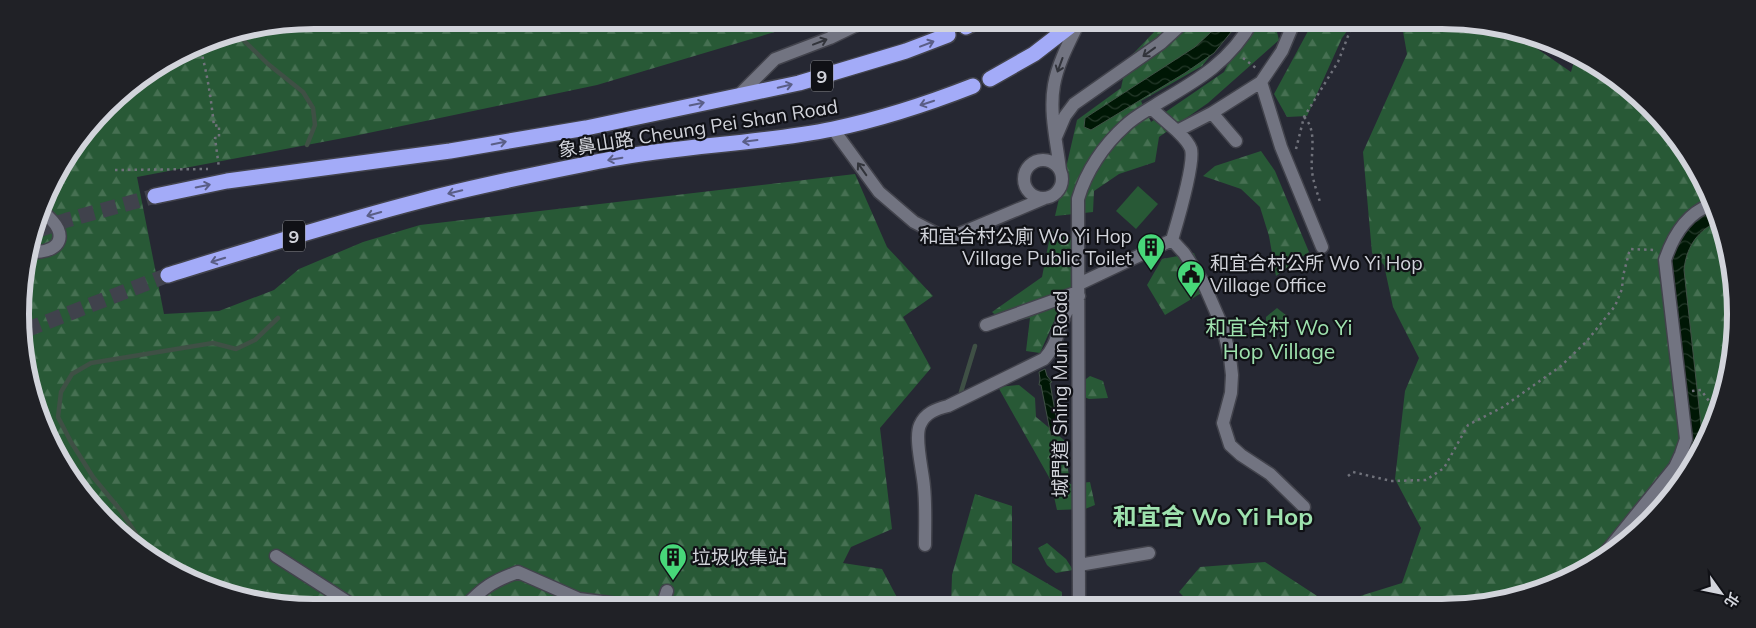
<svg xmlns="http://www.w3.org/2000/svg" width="1756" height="628" font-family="Mulish,'Noto Sans TC',sans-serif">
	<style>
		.green { fill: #285936 }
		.forest { fill: url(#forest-firs) }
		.water { fill: url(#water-waves); stroke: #3f5045 }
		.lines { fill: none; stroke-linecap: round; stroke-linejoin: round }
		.stream { stroke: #3f5045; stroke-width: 4.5 }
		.highway-tunnel { stroke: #40424c; stroke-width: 15; stroke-dasharray: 15 8; stroke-linecap: butt }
		.minor-casing { stroke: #42434c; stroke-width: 15 }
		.highway-casing { stroke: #42434c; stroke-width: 18 }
		.path { stroke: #70727b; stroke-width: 2.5; stroke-dasharray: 2.5 4; stroke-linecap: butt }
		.minor { stroke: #727481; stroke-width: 12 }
		.highway { stroke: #a3abf8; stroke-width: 15 }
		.oneway { stroke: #32343b }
		.oneway2 { stroke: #5a5e87 }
		.labels { text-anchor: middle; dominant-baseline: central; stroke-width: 4.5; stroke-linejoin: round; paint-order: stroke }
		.shield { fill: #101116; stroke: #989aa0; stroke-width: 1 }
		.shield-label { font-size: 18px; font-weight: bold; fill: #d2d4db }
		.street-label { font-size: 19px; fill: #d2d4db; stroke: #101116 }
		.poi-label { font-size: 19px; fill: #d2d4db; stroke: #101116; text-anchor: start }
		.quarter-label { font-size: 21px; fill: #9ee2ae; stroke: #101116 }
		.district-label { font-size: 24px; font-weight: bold; fill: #9ee2ae; stroke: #101116 }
		.rim { fill: none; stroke: #d2d4db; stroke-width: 6 }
	</style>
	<defs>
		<pattern id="forest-firs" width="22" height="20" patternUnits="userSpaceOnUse" patternTransform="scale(1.25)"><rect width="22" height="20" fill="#285936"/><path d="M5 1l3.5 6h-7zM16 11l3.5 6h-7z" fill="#467052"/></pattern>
		<pattern id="water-waves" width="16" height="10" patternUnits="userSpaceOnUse" patternTransform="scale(1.25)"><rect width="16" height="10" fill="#001705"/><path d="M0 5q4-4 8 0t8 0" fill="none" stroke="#243829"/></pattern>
	</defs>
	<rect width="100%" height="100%" fill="#262833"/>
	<!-- green -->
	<path class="green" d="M1138,186L1158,204L1136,229L1116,211Z"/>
	<!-- forest -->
	<path class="forest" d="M314,20H815L597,85L354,136L137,177L164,314L219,311L274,290L299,269L363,242L420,225L855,174L887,247L933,296L903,317L931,368L880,428L892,529L851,547L843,563L882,569L902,607L314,608L238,598L150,558L70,478L30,390L22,276L50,184L120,93L202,42Z
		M1159,20H1236L1235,25L1202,66L1141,101L1151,122L1224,72L1249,20H1274L1279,40L1208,103L1159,137L1155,162L1119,174L1094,191L1093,212L1055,216L1077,120L1121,88L1127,60L1156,30Z
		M1314,20H1355L1342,38L1307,116L1287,117L1274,94Z
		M1401,20H1442L1507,28L1571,72L1575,58L1621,81L1696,167L1733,275L1726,390L1696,461L1636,535L1572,578L1481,605L1193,606L1179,592L1200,567L1265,562L1331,605L1402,583L1421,528L1395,479L1405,391L1419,358L1393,307L1384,265L1372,253L1363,152L1407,54Z
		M1261,151L1275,171L1309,252L1276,276L1269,236L1260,207L1241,189L1203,176L1215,166Z
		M1051,231L1075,239L1072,300L1063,301L1040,353L1026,351L1030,318L1004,323L992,312L1042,277Z
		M1194,253L1208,289L1165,315L1147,285L1162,259Z
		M1277,308L1287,316L1274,330L1266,327V317Z
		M1090,376L1103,381L1108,398L1089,399L1070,391Z
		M1019,385L1035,398L1036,417L1064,440L1070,484L1090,482L1095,505L1085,509L1057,510L1050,479L998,387Z
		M975,494L1012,506V563L1062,592L1061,606L951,607L952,575Z
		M1047,543L1066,559L1073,570L1056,573L1047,565L1038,548Z"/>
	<!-- water -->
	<path class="water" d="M1220,20H1241L1214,53L1185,73L1091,130L1084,127L1085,118L1195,47L1211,32Z
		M1711,208L1715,223C1696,232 1686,249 1684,270L1702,434L1700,453L1696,461L1636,535L1612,551L1684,457L1670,263L1682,231Z
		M1045,369L1047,376L1052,382L1050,383L1059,434L1051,436L1041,385H1039L1040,379L1039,372Z"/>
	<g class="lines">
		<!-- stream -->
		<path class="stream" d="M238,35L268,64L303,92L313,108L315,125L307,145
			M961,392L975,346
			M194,578L140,540L121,511L93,477L71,442L58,417L61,392L72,374L91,363L213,343L236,349L255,340L278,318"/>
		<!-- highway-tunnel -->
		<path class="highway-tunnel" d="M36,231L67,220L155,196
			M26,330L168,275"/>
		<!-- minor casing -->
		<g class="minor-casing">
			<path id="minor" d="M1261,82L1281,147L1322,247
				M738,96L775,59L830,38L867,20
				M1151,108L1177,131
				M1212,113L1236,141
				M833,129L879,192L914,222L947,239L1045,198
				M1056,137L1065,116L1074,104L1161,43L1186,20
				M1024 179a19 19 0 1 1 38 0a19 19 0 1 1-38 0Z
				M1060,170C1057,143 1049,113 1054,85C1058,62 1070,41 1080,20
				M1172,240L1184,253L1203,282L1223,328L1230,357L1232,375L1231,393L1223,423L1230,445L1241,455L1270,474L1304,507
				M30,251C43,254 66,248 58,229C55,222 48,216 42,211
				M1079,284L1172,240C1177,223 1195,164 1191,149C1188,141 1182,136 1177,131L1212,113L1261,82L1282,51L1295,20
				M986,325L1078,292
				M925,545C925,526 926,506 924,487C923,471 914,438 920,425C925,413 936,409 948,406L1044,359C1062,341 1058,313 1079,296
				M276,556L357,608
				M1602,557L1675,467L1681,454L1686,439L1665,260C1673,236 1686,214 1710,205
				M1079,565L1149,553
				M1079,606L1078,199C1086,171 1104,145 1125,126C1135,116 1148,110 1160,102C1198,80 1231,61 1253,20
				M662,607L667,591
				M464,608C482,588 493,581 518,572L579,599L641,607"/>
		</g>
		<!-- highway casing -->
		<g class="highway-casing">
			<path id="highway" d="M966,27L979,20
				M990,79L1034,54L1078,20
				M155,196L227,181L450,151L586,128L799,83L906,51L948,35
				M168,275C252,249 335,223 420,201C483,184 547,172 611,159C684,145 760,144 833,129C881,119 927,104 973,86"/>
		</g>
		<!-- path -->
		<path class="path" d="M199,44C207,71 211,98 214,126L219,125V138H215L219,168
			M1243,58L1256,68
			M1304,117C1318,130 1310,155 1312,171C1313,181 1317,192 1320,202
			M1296,149L1304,117L1338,62L1350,31L1358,20
			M115,170L208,169
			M1692,391L1701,390L1717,412
			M1348,476L1353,472L1391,481L1426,480L1444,468L1468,425L1503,407L1561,366L1586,342L1615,306L1622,289L1623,276L1630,249L1654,250"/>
		<!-- minor -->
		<use href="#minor" class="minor"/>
		<!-- highway -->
		<use href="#highway" class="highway"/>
	</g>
	<!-- one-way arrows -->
	<defs><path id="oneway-shaft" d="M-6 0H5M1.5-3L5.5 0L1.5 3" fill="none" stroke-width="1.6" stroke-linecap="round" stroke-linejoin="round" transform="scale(1.25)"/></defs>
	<g class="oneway">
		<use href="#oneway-shaft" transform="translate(820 42) rotate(-21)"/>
		<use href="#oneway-shaft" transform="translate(1149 52) rotate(144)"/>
		<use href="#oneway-shaft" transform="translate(1060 65) rotate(110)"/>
		<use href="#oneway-shaft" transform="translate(862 169) rotate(-125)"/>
	</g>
	<g class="oneway2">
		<use href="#oneway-shaft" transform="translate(927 44) rotate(-21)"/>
		<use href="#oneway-shaft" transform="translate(785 86) rotate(-13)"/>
		<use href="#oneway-shaft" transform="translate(927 103) rotate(162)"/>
		<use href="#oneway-shaft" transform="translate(697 104) rotate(-11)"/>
		<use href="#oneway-shaft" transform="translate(750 141) rotate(173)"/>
		<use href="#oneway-shaft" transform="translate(499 143) rotate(-11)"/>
		<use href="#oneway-shaft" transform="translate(615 159) rotate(170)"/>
		<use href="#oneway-shaft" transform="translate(203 186) rotate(-11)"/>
		<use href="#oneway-shaft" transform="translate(455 192) rotate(166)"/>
		<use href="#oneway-shaft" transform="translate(374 214) rotate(164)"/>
		<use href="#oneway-shaft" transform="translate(218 260) rotate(163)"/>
	</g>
	<!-- icons -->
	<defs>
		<g id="building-pin" transform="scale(1.4375)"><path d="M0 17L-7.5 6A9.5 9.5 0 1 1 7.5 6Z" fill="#47d779" stroke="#101116"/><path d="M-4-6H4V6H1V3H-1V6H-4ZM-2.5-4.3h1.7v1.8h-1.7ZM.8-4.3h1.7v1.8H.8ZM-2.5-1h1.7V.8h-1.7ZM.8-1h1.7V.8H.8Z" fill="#111"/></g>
		<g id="civic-pin" transform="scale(1.4375)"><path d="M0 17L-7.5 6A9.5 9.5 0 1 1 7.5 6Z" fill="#47d779" stroke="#101116"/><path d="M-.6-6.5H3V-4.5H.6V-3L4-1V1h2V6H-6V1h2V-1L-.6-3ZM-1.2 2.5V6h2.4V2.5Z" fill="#111"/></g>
	</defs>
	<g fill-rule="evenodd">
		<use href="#building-pin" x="1151" y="247"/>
		<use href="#civic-pin" x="1191" y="274"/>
		<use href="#building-pin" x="673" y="557"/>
	</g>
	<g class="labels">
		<!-- shield labels -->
		<g class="shield">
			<rect x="811" y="60.5" width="22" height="31" rx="4"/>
			<rect x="283" y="220.5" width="22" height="31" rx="4"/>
		</g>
		<g class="shield-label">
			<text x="822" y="76">9</text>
			<text x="294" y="236">9</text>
		</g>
		<!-- street labels -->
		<g class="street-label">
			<text transform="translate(698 128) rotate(-9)">象鼻山路 Cheung Pei Shan Road</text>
			<text transform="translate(1060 394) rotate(-90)">城門道 Shing Mun Road</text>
		</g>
		<!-- poi labels -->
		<g class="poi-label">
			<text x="1132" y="236" text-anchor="end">和宜合村公廁 Wo Yi Hop<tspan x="1132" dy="22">Village Public Toilet</tspan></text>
			<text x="1210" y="263">和宜合村公所 Wo Yi Hop<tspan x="1210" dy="22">Village Office</tspan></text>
			<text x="692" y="557">垃圾收集站</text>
		</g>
		<!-- quarter labels -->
		<g class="quarter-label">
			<text x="1279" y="327">和宜合村 Wo Yi<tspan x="1279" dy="24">Hop Village</tspan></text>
		</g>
		<!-- district labels -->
		<g class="district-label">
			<text x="1213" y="516">和宜合 Wo Yi Hop</text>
		</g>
	</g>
	<!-- crop -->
	<path d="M0 0H1756V628H0ZM314 29H1442A285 285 0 0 1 1727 314V314A285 285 0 0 1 1442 599H314A285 285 0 0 1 29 314V314A285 285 0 0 1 314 29Z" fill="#202126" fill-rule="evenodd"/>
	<path class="rim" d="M314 29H1442A285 285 0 0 1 1727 314V314A285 285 0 0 1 1442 599H314A285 285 0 0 1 29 314V314A285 285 0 0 1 314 29Z"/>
	<!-- north arrow -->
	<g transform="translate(1721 593) rotate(123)" stroke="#101116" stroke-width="4" paint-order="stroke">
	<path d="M0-4L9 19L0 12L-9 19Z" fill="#d2d4db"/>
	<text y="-8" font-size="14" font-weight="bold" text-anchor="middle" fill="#d2d4db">北</text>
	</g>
</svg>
